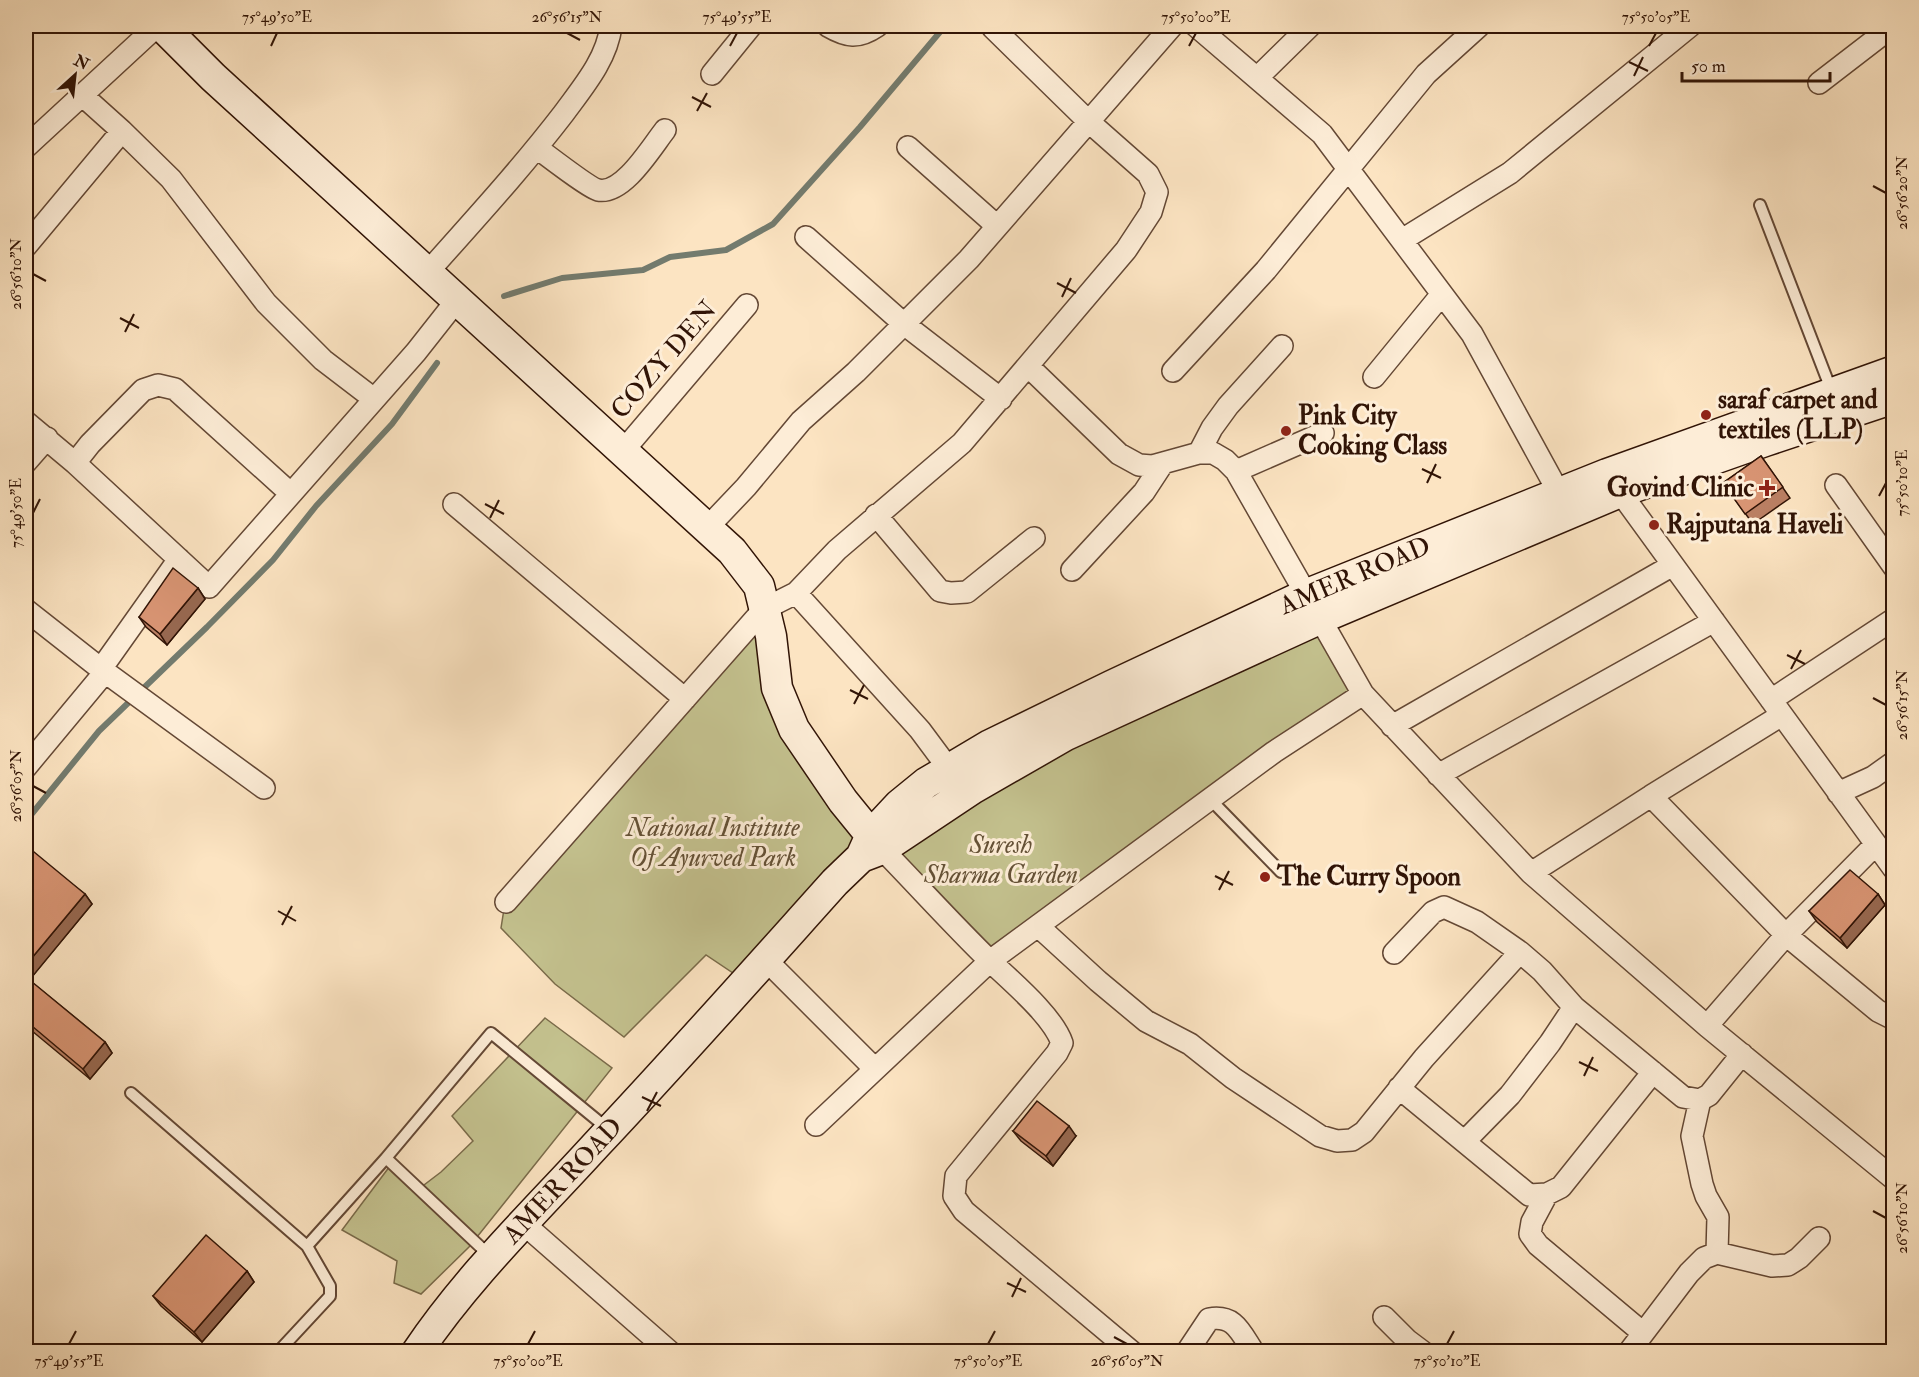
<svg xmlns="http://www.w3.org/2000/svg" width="1919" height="1377" font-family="'IM FELL Double Pica',serif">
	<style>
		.green { fill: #c4c28f; stroke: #7a6b4a; stroke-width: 1.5 }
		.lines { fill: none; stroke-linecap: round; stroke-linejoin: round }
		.stream { stroke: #737b6e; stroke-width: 6 }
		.lane-casing { stroke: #644835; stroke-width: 14 }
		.street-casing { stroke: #644835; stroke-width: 24 }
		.secondary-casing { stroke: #311406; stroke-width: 33 }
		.lane { stroke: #fdedd7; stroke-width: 10 }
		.street { stroke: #fdedd7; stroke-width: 21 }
		.secondary { stroke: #fdedd7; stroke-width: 30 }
		.wall { fill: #ba7f63; stroke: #311406; stroke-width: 1.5 }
		.shaded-wall { fill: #976850; stroke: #311406; stroke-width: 1.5 }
		.building { fill: #d89473; stroke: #311406; stroke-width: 1.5 }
		.ticks { fill: none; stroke: #311406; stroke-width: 2 }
		.poi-dot { fill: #8f2418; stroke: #fdedd7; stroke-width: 2 }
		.labels { text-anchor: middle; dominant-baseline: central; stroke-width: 6; stroke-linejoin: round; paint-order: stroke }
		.street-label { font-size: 26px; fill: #311406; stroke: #fdedd7 }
		.poi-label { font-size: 26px; font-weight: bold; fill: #311406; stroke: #fdedd7; text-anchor: start }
		.park-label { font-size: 26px; font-style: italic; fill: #645136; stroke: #fdedd7 }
		.neatline { fill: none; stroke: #311406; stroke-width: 2 }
		.ticks-label { font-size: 15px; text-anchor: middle; fill: #311406 }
	</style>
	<rect width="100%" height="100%" fill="#fce4c2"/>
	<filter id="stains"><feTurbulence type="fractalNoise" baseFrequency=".00333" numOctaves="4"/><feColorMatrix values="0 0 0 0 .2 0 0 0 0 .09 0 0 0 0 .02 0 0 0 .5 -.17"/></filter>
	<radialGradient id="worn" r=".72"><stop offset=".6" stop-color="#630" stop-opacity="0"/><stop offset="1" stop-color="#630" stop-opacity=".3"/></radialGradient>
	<!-- green -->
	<path class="green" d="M760,625L862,844L739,977L706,955L624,1037L555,984L501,928L504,909Z
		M1318,627L1354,690L991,954L897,854L972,796Z
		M545,1018L612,1068L469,1247L421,1294L394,1283L397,1261L342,1230L390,1166L416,1191L441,1172L473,1141L452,1116Z"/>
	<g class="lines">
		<!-- stream -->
		<path class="stream" d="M504,296L562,278L643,270L670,257L726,250L773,224L860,127L945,26
			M26,821L99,731L207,627L273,560L316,506L392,424L437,363"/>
		<!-- lane casing -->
		<g class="lane-casing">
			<path id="lane" d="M1760,205L1832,392
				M1210,799L1281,872
				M131,1093L307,1246L386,1158L490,1256
				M386,1158L491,1033L608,1129
				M278,1352L330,1296V1286L307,1246"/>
		</g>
		<!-- street casing -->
		<g class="street-casing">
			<path id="street" d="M828,26C847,37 858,39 877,26
				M1196,26L1322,134L1472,334L1559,493
				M712,74L751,26
				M1257,78L1310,26
				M1819,83L1893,26
				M83,96L122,131L171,179L266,303L323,360L374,399
				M26,147L157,26
				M908,147L997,226
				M537,148C548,156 589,188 598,190C623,195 651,148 665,130
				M806,237L904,324L1001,399
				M1402,240L1510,173L1690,26
				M26,246L122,131
				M427,273C474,220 521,169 564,113C583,87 607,59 611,26
				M1028,366L1119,454L1139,465L1152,466L1199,453H1213L1225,460L1236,471L1363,694L1531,873L1651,796
				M1173,371L1266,270L1426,74L1479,26
				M1374,377L1442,294
				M26,422L75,463L90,444L143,390L158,385L175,389L290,493
				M623,451L747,305
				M1199,453L1212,428L1228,406L1282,346
				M26,462L47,438
				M75,463L209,587L416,352L457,300
				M1236,471L1323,433
				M1612,481L1894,869
				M1836,485L1894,567
				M454,504L685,699
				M876,515L940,591L951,593L967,592L1034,538
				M707,528L746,487L801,421L856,372L969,259L1172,26
				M1072,570L1144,492L1163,463
				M796,593L920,730L949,769
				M26,610L101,669L264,788
				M101,669L179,559
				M1771,700L1894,619
				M1782,715L1651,796L1786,935L1878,1011L1894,1019
				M1392,726L1673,565
				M26,767L105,672
				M1438,775L1714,621
				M1838,793L1873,777L1894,762
				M882,849C918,886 953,925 990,961C1011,981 1053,1016 1062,1043L1057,1053L956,1176L954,1196L964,1211L1132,1352
				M1531,873L1707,1026L1894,1179
				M506,902L764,609L796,593L837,550L962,443L1126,250L1151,212L1157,192L1148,174L1088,121L993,28
				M1038,926L1098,981L1146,1021L1190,1044L1233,1078L1320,1136L1337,1141L1352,1140L1364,1132L1424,1058L1520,952L1542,971L1574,1007L1683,1097L1700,1100L1709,1095L1742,1054
				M1394,953L1433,912L1444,907L1477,922L1520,952
				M766,960L875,1069
				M1707,1026L1786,935L1876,844
				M1399,1088L1529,1195L1547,1194L1561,1187L1653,1072
				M1700,1100L1692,1136L1702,1184L1706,1196L1718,1217L1717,1253
				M816,1125L990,961L1274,752L1363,694
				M1465,1141L1510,1095L1550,1043L1574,1007
				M1547,1194L1532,1222L1530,1234L1538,1245L1643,1333
				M524,1224L670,1352
				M1384,1317L1407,1340L1423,1352
				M1187,1352L1209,1319C1233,1315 1239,1329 1251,1348
				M1629,1352L1689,1273L1704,1258L1717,1253L1772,1266L1788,1265L1799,1258L1819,1238"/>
		</g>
		<!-- secondary casing -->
		<g class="secondary-casing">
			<path id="secondary" d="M162,26L213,77L732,551L759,586L771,636L777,688L794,729L843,801L882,849
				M861,857L882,849L972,789L1066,735L1319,619L1620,492L1765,441L1894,398
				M417,1352C468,1276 535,1212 596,1145C677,1059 756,970 835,882L861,857L871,835L899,805L926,783L990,745L1111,686L1305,595L1607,474L1894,371"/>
		</g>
		<!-- lane -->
		<use href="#lane" class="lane"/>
		<!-- street -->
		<use href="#street" class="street"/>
		<!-- secondary -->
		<use href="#secondary" class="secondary"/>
	</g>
	<!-- wall -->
	<path class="wall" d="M1761,456L1790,498L1753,524L1723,483Z
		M198,588L205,599L167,645L146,627L139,617Z
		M26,849L85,894L92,904L29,980L105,1042L112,1053L90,1079L26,1026Z
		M1878,894L1885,905L1847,948L1817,922L1809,911Z
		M1013,1131L1076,1136L1053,1166L1021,1141Z
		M247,1271L254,1282L202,1342L161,1306L153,1296Z"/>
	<!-- shaded-wall -->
	<path class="shaded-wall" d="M198,588L205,599L167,645L160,634Z
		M85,894L92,904L27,983L26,980V965Z
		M1878,894L1885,905L1847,948L1840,938Z
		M105,1042L112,1053L90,1079L83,1069Z
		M1069,1126L1076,1136L1053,1166L1046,1156Z
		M247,1271L254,1282L202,1342L194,1332Z"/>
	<!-- building -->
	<path class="building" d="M1761,456L1783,487L1745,514L1723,483Z
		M173,568L198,588L160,634L139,617Z
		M28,847L85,894L26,965V849Z
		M1850,870L1878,894L1840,938L1809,911Z
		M26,977L105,1042L83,1069L26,1021Z
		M1037,1101L1069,1126L1046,1156L1013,1131Z
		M206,1235L247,1271L194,1332L153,1296Z"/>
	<!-- ticks -->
	<path class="ticks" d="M567,33L580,40M271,46L277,33M730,46L737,33M1189,46L1196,33M1649,46L1656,33M1629,62L1648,71M1634,76L1643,57M692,97L711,107M697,111L707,93M1873,186L1886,193M33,274L46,281M1057,283L1076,293M1062,297L1071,278M120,318L139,328M125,332L134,314M1422,469L1441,478M1427,483L1436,464M1879,496L1886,483M485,504L504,514M33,513L40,499M490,518L499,500M1787,655L1805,664M1791,669L1801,650M850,690L868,699M1873,698L1886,705M854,704L864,685M33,786L46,793M1215,876L1233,885M1219,890L1229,871M278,911L296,921M282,925L292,906M1579,1062L1598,1071M1584,1076L1593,1057M642,1097L661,1106M647,1111L657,1092M1873,1211L1886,1218M1007,1283L1026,1292M1012,1297L1021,1278M1114,1337L1127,1344M69,1344L76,1331M528,1344L535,1331M988,1344L995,1331M1447,1344L1454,1331"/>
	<!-- markers -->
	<g class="poi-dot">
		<circle cx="1706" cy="415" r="6"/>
		<circle cx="1286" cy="431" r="6"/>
		<path d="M1764 479h6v6h6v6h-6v6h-6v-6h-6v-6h6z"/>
		<circle cx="1654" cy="525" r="6"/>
		<circle cx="1265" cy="877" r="6"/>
	</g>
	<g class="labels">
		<!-- street labels -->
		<g class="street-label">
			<text transform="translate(664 360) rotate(-49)">COZY DEN</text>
			<text transform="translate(1355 576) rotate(-23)">AMER ROAD</text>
			<text transform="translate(563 1181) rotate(-47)">AMER ROAD</text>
		</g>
		<!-- poi labels -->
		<g class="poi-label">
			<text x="1718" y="400">saraf carpet and<tspan x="1718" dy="30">textiles (LLP)</tspan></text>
			<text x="1298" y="416">Pink City<tspan x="1298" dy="30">Cooking Class</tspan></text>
			<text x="1754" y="488" text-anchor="end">Govind Clinic</text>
			<text x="1666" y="525">Rajputana Haveli</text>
			<text x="1277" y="877">The Curry Spoon</text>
		</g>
		<!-- park labels -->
		<g class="park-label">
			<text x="713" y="828">National Institute<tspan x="713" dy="30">Of Ayurved Park</tspan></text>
			<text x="1001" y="845">Suresh<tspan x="1001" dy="30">Sharma Garden</tspan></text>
		</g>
	</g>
	<!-- margin -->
	<rect width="1919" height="1377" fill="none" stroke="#fce4c2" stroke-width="66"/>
	<!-- north arrow -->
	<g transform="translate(75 75) rotate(27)" stroke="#fdedd7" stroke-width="4.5" paint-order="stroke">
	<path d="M0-4.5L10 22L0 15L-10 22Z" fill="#311406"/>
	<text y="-9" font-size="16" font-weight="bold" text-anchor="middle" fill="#311406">N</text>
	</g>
	<!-- scale -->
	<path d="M1682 72v9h148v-9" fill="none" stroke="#311406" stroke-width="3"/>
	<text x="1691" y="72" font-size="18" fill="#311406" stroke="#fdedd7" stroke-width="4.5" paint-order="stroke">50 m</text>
	<rect x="33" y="33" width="1853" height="1311" class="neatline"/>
	<g class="ticks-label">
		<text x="277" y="22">75°49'50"E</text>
		<text x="567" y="22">26°56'15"N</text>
		<text x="737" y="22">75°49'55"E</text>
		<text x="1196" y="22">75°50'00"E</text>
		<text x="1656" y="22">75°50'05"E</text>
		<text transform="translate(1902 193) rotate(-90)" y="5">26°56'20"N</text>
		<text transform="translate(16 274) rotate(-90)" y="5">26°56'10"N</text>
		<text transform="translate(1902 483) rotate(-90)" y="5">75°50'10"E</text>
		<text transform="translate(16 513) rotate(-90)" y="5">75°49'50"E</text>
		<text transform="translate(1902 705) rotate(-90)" y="5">26°56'15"N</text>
		<text transform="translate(16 786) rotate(-90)" y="5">26°56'05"N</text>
		<text transform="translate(1902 1218) rotate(-90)" y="5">26°56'10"N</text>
		<text x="69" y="1366">75°49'55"E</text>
		<text x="528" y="1366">75°50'00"E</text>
		<text x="988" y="1366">75°50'05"E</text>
		<text x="1127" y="1366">26°56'05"N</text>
		<text x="1447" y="1366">75°50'10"E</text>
	</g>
	<rect width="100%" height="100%" filter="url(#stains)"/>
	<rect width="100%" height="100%" fill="url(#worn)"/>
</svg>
